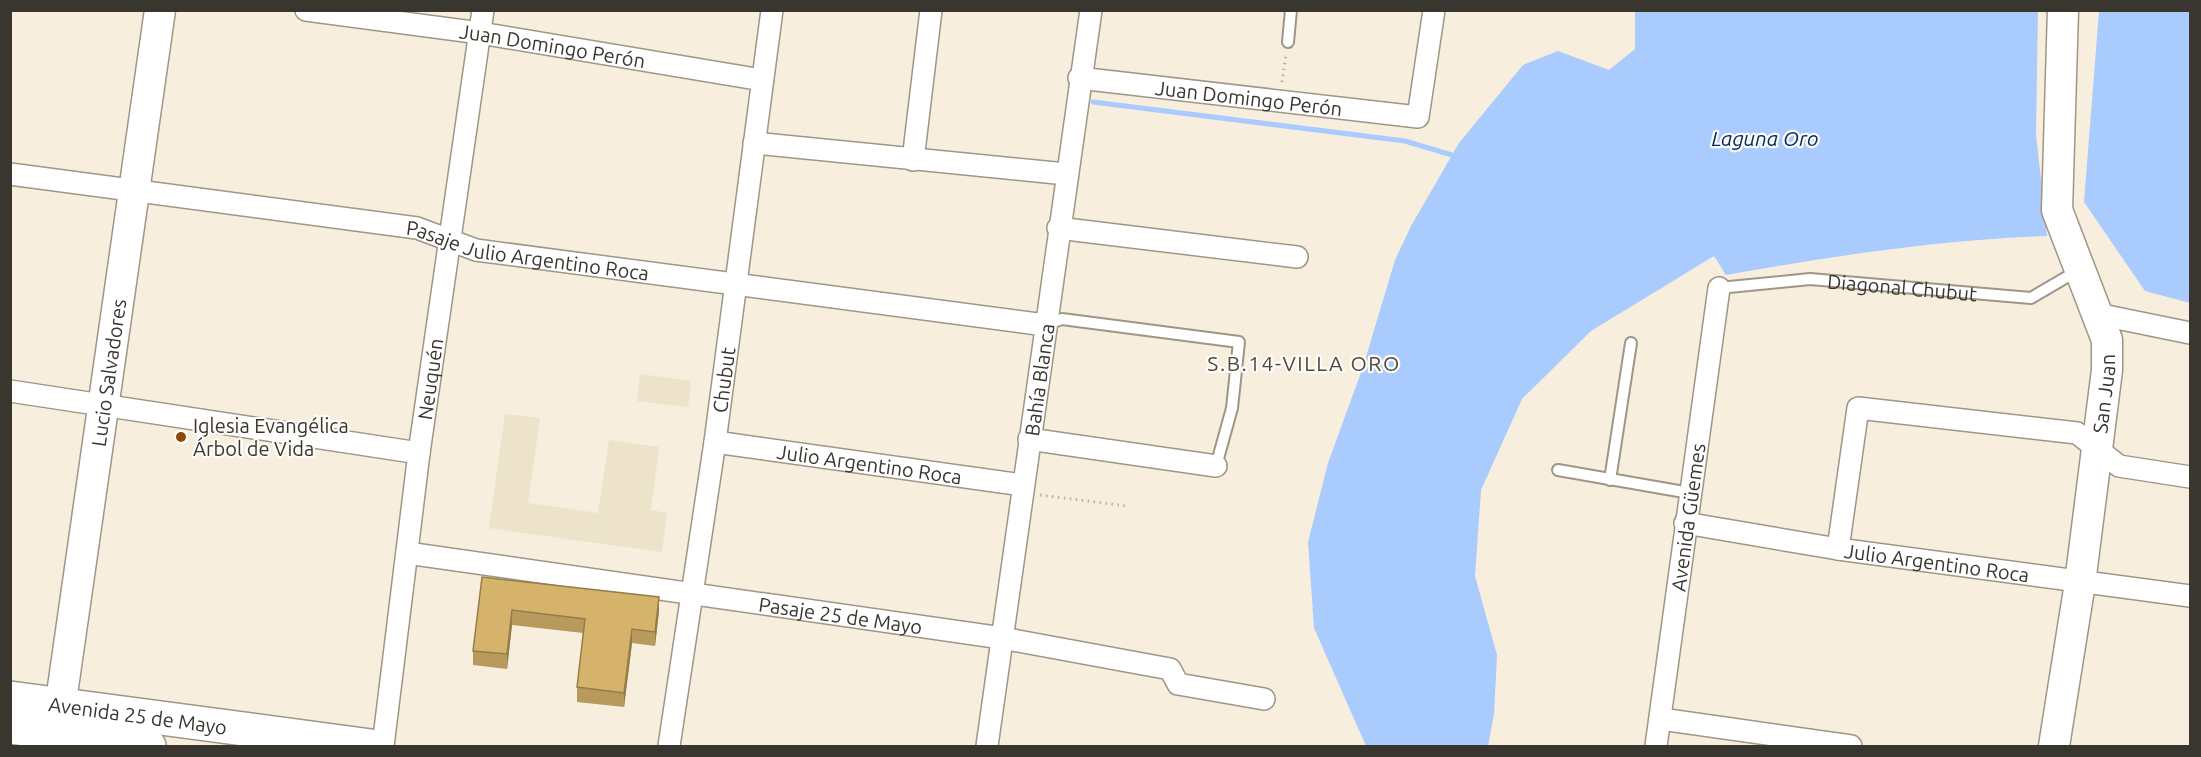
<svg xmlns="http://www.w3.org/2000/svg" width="2201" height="757" font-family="Ubuntu,sans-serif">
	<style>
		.built { fill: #ede2ca }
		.water { fill: #aacbfd }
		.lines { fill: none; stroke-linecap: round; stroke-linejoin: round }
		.stream { stroke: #aacbfd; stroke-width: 5 }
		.lane-casing { stroke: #9e9686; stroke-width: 14 }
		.street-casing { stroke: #9e9686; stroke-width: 24 }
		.secondary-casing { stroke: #9e9686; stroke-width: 33 }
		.primary-casing { stroke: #9e9686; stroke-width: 36 }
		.path { stroke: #bab3a5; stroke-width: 3; stroke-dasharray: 1.5 4.5; stroke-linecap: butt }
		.lane { stroke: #fff; stroke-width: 10 }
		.street { stroke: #fff; stroke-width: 21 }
		.secondary { stroke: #fff; stroke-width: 30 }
		.primary { stroke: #fff; stroke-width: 33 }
		.wall { fill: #b79a5c }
		.shaded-wall { fill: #957d4b }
		.building { fill: #d5b36b; stroke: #957d4b; stroke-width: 1.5 }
		.poi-dot { fill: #874a08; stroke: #fefcf9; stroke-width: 2 }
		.labels { text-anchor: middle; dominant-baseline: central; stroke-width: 4.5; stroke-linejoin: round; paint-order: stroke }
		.street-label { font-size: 20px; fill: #39362f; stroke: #fefcf9 }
		.poi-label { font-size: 20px; fill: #39362f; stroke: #fefcf9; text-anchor: start }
		.water-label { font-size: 21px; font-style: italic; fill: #062b61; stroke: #fefcf9 }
		.neighbourhood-label { font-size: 21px; letter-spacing: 1.5px; fill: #50493b; stroke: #fefcf9 }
	</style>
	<rect width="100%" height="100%" fill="#f7eedd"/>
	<!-- built -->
	<path class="built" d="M640,374L691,381L688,407L637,401Z
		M505,414L540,418L528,503L598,513L609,440L659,447L651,510L667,513L662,552L489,528Z"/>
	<!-- water -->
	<path class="water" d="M1635,11H2038L2036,134L2047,236C1938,240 1833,256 1726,275L1714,256L1591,331L1522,399L1481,490L1475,576L1497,655L1494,714L1488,746H1366L1314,628L1308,542L1328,463L1363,367L1395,260L1411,226L1459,143L1523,65L1558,51L1609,70L1635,49Z
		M2099,11H2190V303L2145,291L2084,202Z"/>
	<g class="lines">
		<!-- stream -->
		<path class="stream" d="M1093,102L1405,141L1452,155"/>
		<!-- lane casing -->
		<g class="lane-casing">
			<g id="lane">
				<path d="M1288,42L1291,10"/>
				<path id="s1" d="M1719,288L1810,279L2031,298L2077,271"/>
				<path d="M1045,325L1062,319L1239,342L1232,408L1216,466"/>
				<path d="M1558,470L1690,493"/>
				<path d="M1610,480L1631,343"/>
			</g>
		</g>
		<!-- street casing -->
		<g class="street-casing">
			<g id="street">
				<path id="s2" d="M306,10L480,33L762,80"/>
				<path id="s3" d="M1079,78L1418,117L1434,10"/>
				<path d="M754,143L1066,174"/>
				<path d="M913,160L931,10"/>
				<path id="s4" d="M10,174L417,228L476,250L1045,325"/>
				<path d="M1058,228L1297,257"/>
				<path d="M2097,314L2190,333"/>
				<path d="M10,391L419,453"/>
				<path d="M1029,439L1216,466"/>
				<path id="s5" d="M715,442L1023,485"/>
				<path id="s6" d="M1685,523L1838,549L2190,596"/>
				<path d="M1838,549L1858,408L2077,433L2119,466L2190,477"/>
				<path id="s7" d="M407,553L1002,638L1170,669L1178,684L1264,699"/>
				<path d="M1661,719L1851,746"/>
				<path id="s8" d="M383,746L419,453L483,10"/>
				<path id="s9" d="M669,746L715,442L772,10"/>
				<path id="s10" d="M987,746L1091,10"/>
				<path id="s11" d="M1656,746L1719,288"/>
			</g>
		</g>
		<!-- secondary casing -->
		<g class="secondary-casing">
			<g id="secondary">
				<path id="s12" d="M57,729L160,10"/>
				<path id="s13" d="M2054,746L2080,583L2107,370V340L2057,210L2063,10"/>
			</g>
		</g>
		<!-- primary casing -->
		<g class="primary-casing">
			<g id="primary">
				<path id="s14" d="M10,698L371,746"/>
				<path d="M10,727L149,746"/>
			</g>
		</g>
		<!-- path -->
		<path class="path" d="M1282,82L1286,55
			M1040,495L1127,506"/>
		<!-- lane -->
		<use href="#lane" class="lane"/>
		<!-- street -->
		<use href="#street" class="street"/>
		<!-- secondary -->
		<use href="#secondary" class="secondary"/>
		<!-- primary -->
		<use href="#primary" class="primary"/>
	</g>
	<!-- wall -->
	<path class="wall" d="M482,577L659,611L655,646L632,643L624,707L577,702V687L583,633L512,625L507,669L473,665V651Z"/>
	<!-- shaded-wall -->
	<path class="shaded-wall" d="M659,597V611L655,646V632Z
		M512,610V625L507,669V654Z
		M632,629V643L624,707V693Z"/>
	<!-- building -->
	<path class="building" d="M482,577L659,597L655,632L632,629L624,693L577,687L585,619L512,610L507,654L473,651Z"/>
	<!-- markers -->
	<circle class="poi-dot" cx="181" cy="437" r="6"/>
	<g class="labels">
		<!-- street labels -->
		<g class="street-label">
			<text stroke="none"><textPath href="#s2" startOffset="249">Juan Domingo Perón</textPath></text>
			<text stroke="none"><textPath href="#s3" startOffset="171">Juan Domingo Perón</textPath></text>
			<text stroke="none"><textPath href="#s4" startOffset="524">Pasaje Julio Argentino Roca</textPath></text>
			<text stroke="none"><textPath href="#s1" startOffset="184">Diagonal Chubut</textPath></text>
			<text stroke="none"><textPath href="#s12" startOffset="360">Lucio Salvadores</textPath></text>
			<text stroke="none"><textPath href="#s8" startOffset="370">Neuquén</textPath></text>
			<text stroke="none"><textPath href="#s10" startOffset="370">Bahía Blanca</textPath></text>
			<text stroke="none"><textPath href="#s9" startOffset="370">Chubut</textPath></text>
			<text stroke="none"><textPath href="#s13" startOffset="356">San Juan</textPath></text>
			<text stroke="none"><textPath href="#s5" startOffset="156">Julio Argentino Roca</textPath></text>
			<text stroke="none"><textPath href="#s11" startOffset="231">Avenida Güemes</textPath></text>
			<text stroke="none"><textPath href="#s6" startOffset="255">Julio Argentino Roca</textPath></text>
			<text stroke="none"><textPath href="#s7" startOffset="438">Pasaje 25 de Mayo</textPath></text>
			<text stroke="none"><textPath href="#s14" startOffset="129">Avenida 25 de Mayo</textPath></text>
		</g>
		<!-- poi labels -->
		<g class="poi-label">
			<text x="193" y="425">Iglesia Evangélica<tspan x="193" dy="23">Árbol de Vida</tspan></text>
		</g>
		<!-- water labels -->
		<g class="water-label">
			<text x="1765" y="138">Laguna Oro</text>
		</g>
		<!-- neighbourhood labels -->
		<g class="neighbourhood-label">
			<text x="1304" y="363">S.B.14-VILLA ORO</text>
		</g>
	</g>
	<!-- border -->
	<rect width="2201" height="757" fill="none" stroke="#39362f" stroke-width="24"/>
</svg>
